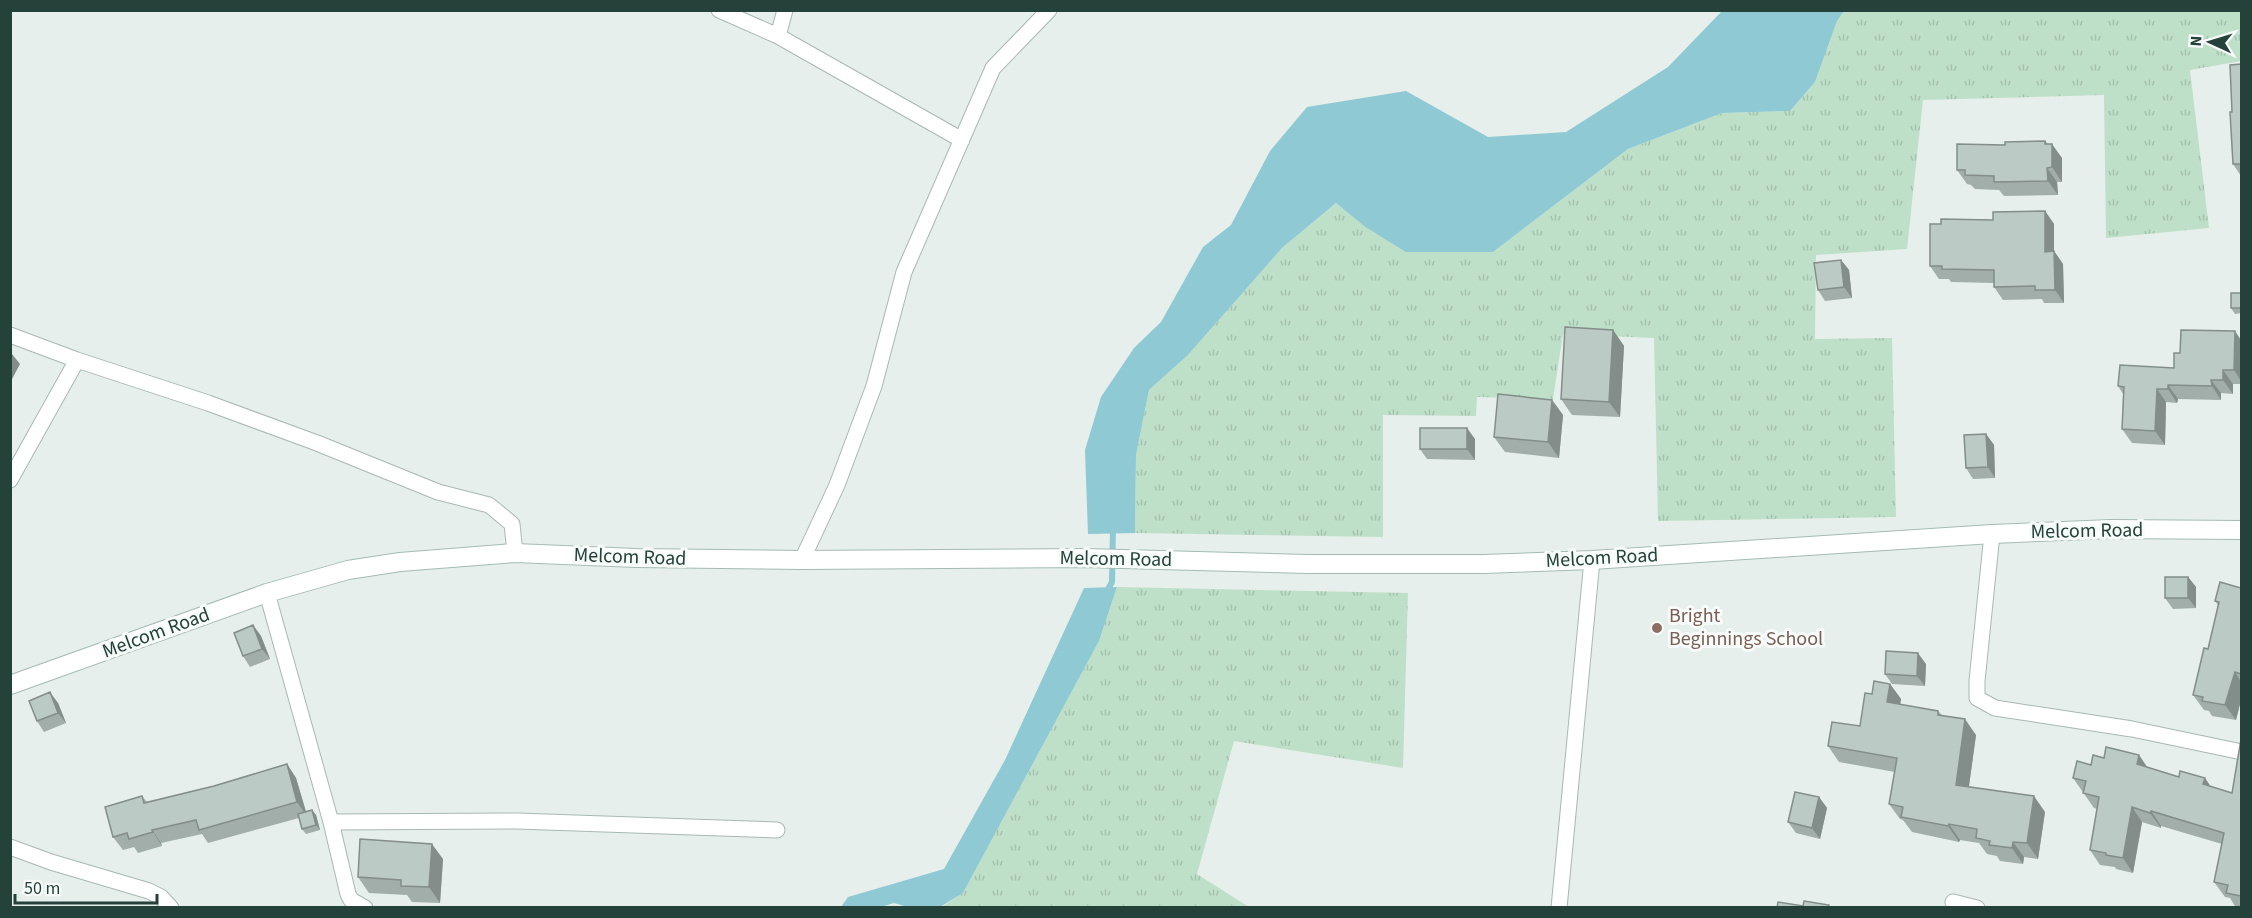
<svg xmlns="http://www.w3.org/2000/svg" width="2252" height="918" font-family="'Source Sans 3',sans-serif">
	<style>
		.grass { fill: url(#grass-tufts) }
		.water { fill: #8ec9d4 }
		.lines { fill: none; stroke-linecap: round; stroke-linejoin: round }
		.stream { stroke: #8ec9d4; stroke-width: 6 }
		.minor-casing { stroke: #a8b8b2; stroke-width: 17 }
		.secondary-casing { stroke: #a4bbb3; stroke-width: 20 }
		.minor { stroke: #fff; stroke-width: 15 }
		.secondary { stroke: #fff; stroke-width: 18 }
		.wall { fill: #a1aea9 }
		.shaded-wall { fill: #838d89 }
		.building { fill: #bbcac4; stroke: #838d89; stroke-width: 1.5 }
		.education-dot { fill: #8d6e63; stroke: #f7fbf9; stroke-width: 2 }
		.labels { text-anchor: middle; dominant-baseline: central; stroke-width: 6; stroke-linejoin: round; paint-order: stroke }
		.street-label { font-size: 20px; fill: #24423a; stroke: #f7fbf9 }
		.education-label { font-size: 20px; fill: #785e54; stroke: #f7fbf9; text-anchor: start }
	</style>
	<defs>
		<pattern id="grass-tufts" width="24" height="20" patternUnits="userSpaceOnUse" patternTransform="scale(1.5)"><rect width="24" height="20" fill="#bfe0c8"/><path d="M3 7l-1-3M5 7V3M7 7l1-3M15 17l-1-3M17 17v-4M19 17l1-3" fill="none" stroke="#a4c1ad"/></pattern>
	</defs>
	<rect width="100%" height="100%" fill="#e6efeb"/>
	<!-- grass -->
	<path class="grass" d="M1844,11H2241V61L2190,70L2209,228L2106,238L2104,95L1923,100L1907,249L1816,255L1815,339L1892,338L1896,517L1658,521L1654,338L1563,334L1553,399L1477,397L1476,416L1383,415V537L1135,533L1136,455L1149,390L1188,355L1282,248L1336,203L1364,226L1493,252L1628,149L1722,113L1790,111L1815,82L1837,21Z
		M1117,587L1408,593L1403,768L1234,741L1197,874L1249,907L940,908L963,893L1099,641Z"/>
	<!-- water -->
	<path class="water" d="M1722,11H1844L1837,21L1815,82L1790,111L1722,113L1628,149L1493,252H1406L1364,226L1336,203L1282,248L1188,355L1149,390L1136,455L1135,533L1088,534L1085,450L1101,397L1134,348L1161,322L1203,247L1231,225L1270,151L1307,107L1406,91L1488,137L1566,132L1668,67Z
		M1117,587L1099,641L963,893L940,907H908L894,903L881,907H841L848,897L944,869L1005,760L1084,588Z"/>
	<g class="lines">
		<!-- stream -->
		<path class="stream" d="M1105,595L1112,582L1113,526"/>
		<!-- minor casing -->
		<g class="minor-casing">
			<path id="minor" d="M719,10L778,36L962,140
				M778,36L785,10
				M10,335L77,360L208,403L317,443L438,492L489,505L512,524L515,553
				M10,480L77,360
				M1992,534L1977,681V698L1995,708L2132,729L2242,752
				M802,560L837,485L874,386L904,272L993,68L1049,10
				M267,593L331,822L348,894L351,900L365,908
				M331,822L517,821L777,830
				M10,847L51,862L149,891L161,897L171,908
				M1953,902L1977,908
				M1559,908L1592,560"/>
		</g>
		<!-- secondary casing -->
		<g class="secondary-casing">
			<path id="secondary" d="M10,685L267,593L348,570L400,562L515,553L636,558L802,560L1085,558L1308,564H1483L1592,560L1992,534L2111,529L2242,530"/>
		</g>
		<!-- minor -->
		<use href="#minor" class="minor"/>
		<!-- secondary -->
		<use href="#secondary" class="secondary"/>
	</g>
	<!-- wall -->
	<path class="wall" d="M2241,64V176L2233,164L2232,112Z
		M2045,141L2062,158V182H2057L2058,195L2004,196L1999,190L1975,189L1971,185L1967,184L1957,170L2005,145Z
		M2045,211L2054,224V251L2063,264L2064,303H2044L2042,299L2003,300L1994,287V283L1951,282L1949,279H1939L1930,266L1941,224L1993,220Z
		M1841,260L1849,270L1852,298L1825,301L1818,290Z
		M2241,293V313L2235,314L2231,308Z
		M1613,330L1624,346L1620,417L1572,415L1561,399Z
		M2241,340V384H2233V394L2221,393V400L2178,399L2177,403L2166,402L2165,445L2132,443L2122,429L2123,394L2118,386L2174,368L2180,353Z
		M1552,400L1563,415L1559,458L1505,452L1494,437Z
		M1986,434L1994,445L1995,478L1973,479L1966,468Z
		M1475,439V460L1427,459L1420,449Z
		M2188,577L2196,587V608L2173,609L2165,598Z
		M2241,588V700L2236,720L2212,716L2209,711L2204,710L2193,695L2208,649L2218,605L2215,601Z
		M253,625L261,636L270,659L250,667L243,656Z
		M1926,664L1925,686L1892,684L1885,674Z
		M1890,684L1901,699L1900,705L1938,711L1942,715L1976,735L1969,786L2045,812L2038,859L2024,857L2023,864L2000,861L1997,856L1987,854L1979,843L1960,840L1959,842L1912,832L1903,820L1900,819L1889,804L1895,772L1839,762L1828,746L1860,726L1872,694Z
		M58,703L66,723L44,732L37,721Z
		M2241,739V908H2236L2230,898L2225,897L2214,882L2222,844L2161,826V828L2142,822L2133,873L2116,869L2115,867L2100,865L2090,850L2097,809L2094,808L2073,778L2091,765L2104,758L2139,755L2147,767L2179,777L2205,778L2210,786L2232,793Z
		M287,764L296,778L306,811L312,810L316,815L320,830L306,834L302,829L299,818L208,843L202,834L161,843L162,846L138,853L134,847L123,850L113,837L142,796L147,802L214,786Z
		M1819,797L1827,808L1820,839L1796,833L1788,822Z
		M443,859L440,903L412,902L407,895L369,893L358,877Z"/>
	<!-- shaded-wall -->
	<path class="shaded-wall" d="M2045,141L2052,151V144L2062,158V182L2052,167L2045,144Z
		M2047,168L2057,182L2058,195L2048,181Z
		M2045,211L2054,224V265L2045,252Z
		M2054,251L2063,264L2064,303L2055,290Z
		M1841,260L1849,270L1852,298L1844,287Z
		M1613,330L1624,346L1620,417L1609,402Z
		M2235,331L2241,340V381L2234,370Z
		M12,354L20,364L10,383V357Z
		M2223,370L2233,384V394L2223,380Z
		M2211,380L2221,393V400L2212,386Z
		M2168,385L2178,399L2177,403L2168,389Z
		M2157,389L2166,402L2165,445L2155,431Z
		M1552,400L1563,415L1559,458L1548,442Z
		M1467,428L1475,439V460L1467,449Z
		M1986,434L1994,445L1995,478L1988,467Z
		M2188,577L2196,587V608L2188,598Z
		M253,625L261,636L270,659L262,649Z
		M1918,653L1926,664L1925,686L1917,676Z
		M2235,672L2241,682V700L2236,720L2225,705Z
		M1890,684L1901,699L1898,718L1887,702Z
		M50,692L58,703L66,723L58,713Z
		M1965,719L1976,735L1967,800L1956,785Z
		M2139,755L2149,770L2137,764Z
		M287,764L296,778L307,816L297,802Z
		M2205,778L2215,793L2203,784Z
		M2034,796L2045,812L2038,859L2027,843Z
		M1819,797L1827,808L1820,839L1812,828Z
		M2132,807L2142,822L2133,873L2123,858Z
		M312,810L316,815L320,830L316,825Z
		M2151,811L2161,826V828L2150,813Z
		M1949,824L1960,840L1959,842L1948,826Z
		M152,830L161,843L162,846L153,832Z
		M2013,842L2024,857L2023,864L2012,848Z
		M432,844L443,859L440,903L429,887Z"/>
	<!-- building -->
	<path class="building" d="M2241,64V164H2233L2230,112H2232L2230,65Z
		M2045,141V144H2052V167L2047,168L2048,181L1994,182V176L1965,175V170H1957V144L2005,145V142Z
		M2045,211V252L2054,251L2055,290H2035V286L1994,287V270L1942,269V266H1930V224H1941V219L1993,220V212Z
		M1841,260L1844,287L1818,290L1814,263Z
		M2231,293H2241V308H2231Z
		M1565,327L1613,330L1609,402L1561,399Z
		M2181,330L2235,331L2234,370H2223V380H2211L2212,386L2168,385V389H2157L2155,431L2122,429L2124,387L2118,386L2120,365L2174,368V353H2180Z
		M1498,394L1552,400L1548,442L1494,437Z
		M1420,428H1467V449H1420Z
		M1986,434L1988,467L1966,468L1964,435Z
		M2165,577H2188V598H2165Z
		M2220,582L2241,588V674L2235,672L2225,705L2202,701L2203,697L2193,695L2204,648L2208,649L2219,602L2215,601Z
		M253,625L262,649L243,656L234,633Z
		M1886,651L1918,653L1917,676L1885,674Z
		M1874,681L1890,684L1887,702L1938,711V715L1965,719L1956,785L2034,796L2027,843L2013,842L2012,848L1989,845L1990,841L1976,838L1977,829L1949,824L1948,826L1901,817L1903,807L1889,804L1897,758L1828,746L1832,722L1860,726L1865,693L1872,694Z
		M50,692L58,713L37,721L29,701Z
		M2241,739V896L2226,893L2228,885L2214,882L2224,833L2151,811L2150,813L2132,807L2123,858L2106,855V853L2090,850L2099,797L2083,793L2086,781L2073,778L2077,761L2091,765L2093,755L2104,758L2106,747L2139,755L2137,764L2179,777L2180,771L2205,778L2203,784L2232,793Z
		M287,764L297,802L199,830L196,820L152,830L153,832L129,839L127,833L113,837L105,807L142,796L144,803L214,786Z
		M1795,792L1819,797L1812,828L1788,822Z
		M312,810L316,825L302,829L298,814Z
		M360,839L432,844L429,887L401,886V880L358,877Z
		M1804,901L1829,905L1828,908H1777L1778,902L1803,906Z"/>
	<!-- markers -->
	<circle class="education-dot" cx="1657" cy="628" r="6"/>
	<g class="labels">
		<!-- street labels -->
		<g class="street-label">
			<text transform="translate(2087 531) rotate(-1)">Melcom Road</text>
			<text transform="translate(630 557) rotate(2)">Melcom Road</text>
			<text transform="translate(1602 558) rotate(-3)">Melcom Road</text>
			<text transform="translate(1116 559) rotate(1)">Melcom Road</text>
			<text transform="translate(156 633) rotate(-20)">Melcom Road</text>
		</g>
		<!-- education labels -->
		<g class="education-label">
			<text x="1669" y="616">Bright<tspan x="1669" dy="23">Beginnings School</tspan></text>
		</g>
	</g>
	<!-- border -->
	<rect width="2252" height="918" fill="none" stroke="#24423a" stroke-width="24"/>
	<!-- north arrow -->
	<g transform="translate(2210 42) rotate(274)" stroke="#f7fbf9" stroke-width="4.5" paint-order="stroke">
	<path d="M0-4.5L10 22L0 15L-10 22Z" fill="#24423a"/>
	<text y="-9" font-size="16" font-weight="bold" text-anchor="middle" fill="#24423a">N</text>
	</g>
	<!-- scale -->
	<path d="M15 894v9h142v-9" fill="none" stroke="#24423a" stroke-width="3"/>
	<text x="24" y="894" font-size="18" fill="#24423a" stroke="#f7fbf9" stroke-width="4.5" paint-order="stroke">50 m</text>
</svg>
